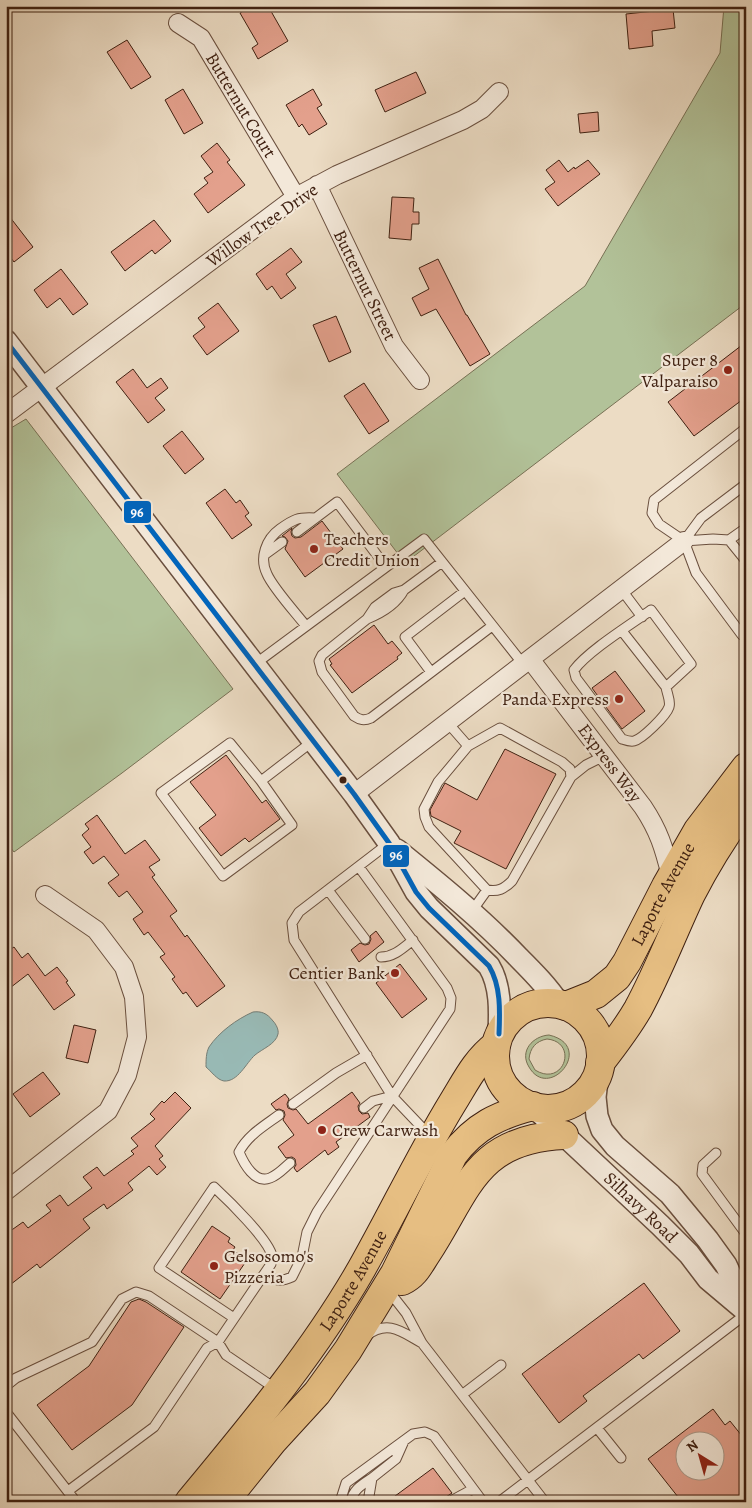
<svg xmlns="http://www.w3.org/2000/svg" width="752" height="1508" font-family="Alegreya,serif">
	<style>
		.green { fill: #b2c299; stroke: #787155; fill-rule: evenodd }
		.water { fill: #99bbb7; stroke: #757d75 }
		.building { fill: #e3a08c; stroke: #3f2011; fill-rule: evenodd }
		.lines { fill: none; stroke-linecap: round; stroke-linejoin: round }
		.service-casing { stroke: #6a4f3e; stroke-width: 11 }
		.minor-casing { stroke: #6a4f3e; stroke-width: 20 }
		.tertiary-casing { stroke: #6a4f3e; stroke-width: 24 }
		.primary-casing { stroke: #3f2011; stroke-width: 30 }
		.service { stroke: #f3e8d9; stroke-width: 9 }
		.minor { stroke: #f3e8d9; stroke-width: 18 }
		.tertiary { stroke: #f3e8d9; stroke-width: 21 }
		.primary { stroke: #e6be82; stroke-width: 28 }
		.bus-1-casing { stroke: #f3e8d9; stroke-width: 9 }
		.bus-1 { stroke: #0065bd; stroke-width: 5 }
		.poi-dot { fill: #8f2418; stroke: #f3e8d9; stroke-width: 2 }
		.bus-dot { fill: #3f2011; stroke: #f3e8d9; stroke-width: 2 }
		.labels { text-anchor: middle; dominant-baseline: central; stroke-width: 4.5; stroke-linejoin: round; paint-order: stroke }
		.street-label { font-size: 18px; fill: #3f2011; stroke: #f3e8d9 }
		.poi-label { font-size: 18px; fill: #3f2011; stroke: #f3e8d9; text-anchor: end }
		.line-badge { stroke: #f3e8d9; stroke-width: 2 }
		.badge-label { font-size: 14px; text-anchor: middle; font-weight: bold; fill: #fff }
	</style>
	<rect width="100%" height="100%" fill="#ecdcc4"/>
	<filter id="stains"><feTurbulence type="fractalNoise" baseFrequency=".004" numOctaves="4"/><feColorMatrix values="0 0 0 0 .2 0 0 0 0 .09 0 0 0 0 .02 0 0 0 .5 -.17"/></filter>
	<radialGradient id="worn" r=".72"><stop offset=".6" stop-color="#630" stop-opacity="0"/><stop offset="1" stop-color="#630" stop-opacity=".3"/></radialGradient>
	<!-- green -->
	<path class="green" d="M724,6H746V303L405,563L337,474L585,286L720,53Z
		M26,419L233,689L122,773L14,852L6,842V431Z
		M549,1035C596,1046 549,1102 529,1067C519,1051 533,1036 549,1035ZM547,1039C579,1042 564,1088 535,1070L529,1059C530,1048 536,1041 547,1039Z"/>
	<!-- water -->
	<path class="water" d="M253,1012C261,1011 267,1013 273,1021C276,1024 279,1030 278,1034C276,1044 262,1049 255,1055C246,1063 238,1082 224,1081C217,1080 211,1071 206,1067C206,1060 206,1053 209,1047C219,1032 237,1019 253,1012Z"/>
	<!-- building -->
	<path class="building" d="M252,6H268L288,41L258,59L252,48L258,44L240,13Z
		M673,9L675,28L652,31L653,46L629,49L626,14Z
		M127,40L151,77L131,89L107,52Z
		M416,72L426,93L385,112L375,90Z
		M183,89L203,123L184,134L165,100Z
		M313,89L322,105L317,108L327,124L309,135L302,124L299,127L286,105Z
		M598,112L599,131L580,133L578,114Z
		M217,143L230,160L227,162L245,185L208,213L194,194L208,183L204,178L213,172L201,156Z
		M559,160L568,172L574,167L575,169L588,160L600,174L558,206L545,189L555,182L546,170Z
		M392,197L414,198L413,212H419V224H412L411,240L389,238Z
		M6,212L33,247L14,262L6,251Z
		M154,220L171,241L155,254L152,250L125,271L111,252Z
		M291,248L302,262L286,274L296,288L281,299L272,286L267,290L256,274Z
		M438,259L466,315H467L490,354L470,366L436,309L421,316L412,298L429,289L419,268Z
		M61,269L88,304L73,315L60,298L47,308L34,290Z
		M218,303L239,331L207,355L193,336L205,327L198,318Z
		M336,316L351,352L329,362L313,325Z
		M746,342V397L694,436L668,402Z
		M133,369L147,388L161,378L168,388L155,398L165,410L148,423L116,382Z
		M364,383L389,421L369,434L344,396Z
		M182,431L204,459L185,474L163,446Z
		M225,489L236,503L240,500L249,513L245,516L252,525L232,539L206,503Z
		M322,521L343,549L305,577L285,549L288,541L285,537L282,536L292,528L291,532L292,536L295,538L301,537Z
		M374,625L388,644L392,641L402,653L397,657L398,659L352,693L330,665L332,664L329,659Z
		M615,671L645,711L622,729L592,688Z
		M505,749L556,774L506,869L454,843L461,831L431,816L430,810L445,783L477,800Z
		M226,755L262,803L266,800L280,819L249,842L245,838L221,856L199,828L216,815L190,782Z
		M97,815L125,854L145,840L160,860L149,867L155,875L152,877L177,911L170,916L185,937L187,935L225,986L197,1007L186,992L183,994L172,979L175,977L160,957L165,954L148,932L144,935L133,919L143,912L127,891L119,897L108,883L119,875L104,856L93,864L84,852L91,847L82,835L89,829L85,824Z
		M376,931L384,942L359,962L351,950L360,943L365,945L369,944L371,939L370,936Z
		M14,947L22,958L28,953L45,976L57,967L68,981L66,982L75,995L54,1010L28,974L6,991V952Z
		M400,964L427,999L402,1018L376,983Z
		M74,1025L96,1030L88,1063L66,1058Z
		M43,1072L60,1094L30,1117L13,1094Z
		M175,1092L191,1108L155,1146L163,1156L159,1159L166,1167L157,1175L149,1166L128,1183L133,1190L107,1209L104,1204L83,1219L90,1228L40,1268L37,1264L6,1288V1234L23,1222L28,1228L51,1211L46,1205L60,1195L68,1206L92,1188L83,1177L97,1167L104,1176L134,1154L131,1151L138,1146L131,1138L155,1119L150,1114L162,1101L164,1103Z
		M352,1092L360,1103L358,1106L359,1111L362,1114L368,1113L370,1117L336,1142L339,1147L328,1155L325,1150L297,1172L294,1168L296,1165L295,1159L292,1157L286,1158L278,1147L294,1135L283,1120L285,1115L284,1111L279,1109L276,1110L271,1104L285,1094L289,1099L287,1104L288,1108L293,1110L296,1109L308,1124Z
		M212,1226L230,1238L228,1242L235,1247L233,1250L247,1260L220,1299L181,1272Z
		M644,1283L680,1331L643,1359L639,1354L583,1396L587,1401L559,1423L522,1374Z
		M139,1299L146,1302L184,1327L132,1405L72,1450L37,1405L89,1366L131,1302Z
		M713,1409L725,1425L730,1421L746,1441V1502H682L648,1459ZM684,1440H714V1470H684Z
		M433,1468L452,1493L446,1497L443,1502H387Z"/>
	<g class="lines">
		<!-- service casing -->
		<g class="service-casing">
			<path id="service" d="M746,428L654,500L652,513L659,524L684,541L701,518L746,484
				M746,528L729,540L746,561
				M297,532L337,502L386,567
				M729,540L713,539L684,541L696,573L742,635L746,632
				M264,555L282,542
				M442,562L404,590L394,593L375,607L367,619L322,655L319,661L322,672L354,716C360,720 364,721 371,718L492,626
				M621,589L642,617
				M367,619C382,613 396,605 404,590
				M306,626C295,612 273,588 267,574C259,558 266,539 280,529C294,519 298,517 315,518
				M622,631L666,687L691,664L651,610C630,625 588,651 574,670L576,678L622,739C625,740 630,742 634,741C642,739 666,716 669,707C671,701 667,694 666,687
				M255,664L424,539L523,664
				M431,672L405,637L465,591
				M447,722L468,746
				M500,728L562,762L570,769L571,777L512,881C504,889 498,892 487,890L429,827L425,817L424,809L438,782L468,746Z
				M571,777L586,765L598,759L607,761
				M261,781L292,825L223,876L161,793L230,743L261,781L313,741
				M389,843L299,912L292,923L294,940L392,1096L430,1136
				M328,890L365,939
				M472,911L487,890
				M381,957C394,957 403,948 413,940
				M293,1104L336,1073L367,1055
				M364,1108L373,1101L392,1096
				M279,1115C264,1126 248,1135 239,1152C244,1164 255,1184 270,1178C278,1175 284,1168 290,1163
				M716,1153L703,1165L702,1174L746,1234
				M265,1274C274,1281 281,1282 292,1277L302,1257L307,1232L317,1212L450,1009L451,998L447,988L359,867
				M388,1290L406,1313L422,1343L545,1502
				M366,1336C388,1319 402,1332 422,1343
				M6,1386L16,1378L92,1342L122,1299L136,1292L149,1296L218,1342L226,1355L276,1389
				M463,1394L501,1365
				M6,1412L73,1498V1502
				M597,1428L621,1458
				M68,1491L154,1427L207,1348L218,1342L271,1264C272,1261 272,1259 272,1256C269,1240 228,1200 214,1187L159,1268L234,1318
				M340,1502L346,1483L413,1434L425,1432L434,1436L483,1502
				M351,1502C352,1490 363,1484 372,1478
				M368,1502L372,1478L396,1459L404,1441
				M449,1502L473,1489
				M499,1502L746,1314"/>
		</g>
		<!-- minor casing -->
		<g class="minor-casing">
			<path id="minor" d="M178,23L201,38L296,197
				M317,185L394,346L420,380
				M6,414L296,197L337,175L463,120L482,109L499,92
				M530,659L643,807C659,831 664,848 671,876
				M354,794L684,541
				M6,1191L108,1111L127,1075L137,1037L134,997L124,967L96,930L45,895"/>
		</g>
		<!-- tertiary casing -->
		<g class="tertiary-casing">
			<g id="tertiary">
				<path d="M6,341L354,794L389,843L416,892L429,908L489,966C501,986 500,1011 499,1034"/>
				<path d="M397,850C439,884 481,918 519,958C533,972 548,987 559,1004"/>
				<path d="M598,1073L595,1097L597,1116L602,1130L615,1146L670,1194L708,1240L726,1265L745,1306"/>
				<path id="s1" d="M533,1106L660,1225L689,1254L708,1279L746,1311"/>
			</g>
		</g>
		<!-- primary casing -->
		<g class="primary-casing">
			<g id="primary">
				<circle cx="548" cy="1056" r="53"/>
				<path id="s2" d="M566,1006L596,994L617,977L627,962L666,886L698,830L746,767"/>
				<path d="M600,1063C614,1045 627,1028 638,1009C658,972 673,932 691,894C707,863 725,834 746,806"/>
				<path d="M402,1281C415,1275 419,1265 427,1253C468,1190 475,1139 564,1135"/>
				<path id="s3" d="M189,1502C251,1427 314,1352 362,1268C393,1213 420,1156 453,1102C466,1081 476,1060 496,1045"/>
				<path d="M224,1502L273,1441L317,1393L348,1350L395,1273L453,1155C475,1126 498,1115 533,1106"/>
			</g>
		</g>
		<!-- service -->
		<use href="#service" class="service"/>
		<!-- minor -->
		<use href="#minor" class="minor"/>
		<!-- tertiary -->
		<use href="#tertiary" class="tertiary"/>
		<!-- primary -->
		<use href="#primary" class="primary"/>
		<!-- bus-1 casing -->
		<g class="bus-1-casing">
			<path id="bus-1" d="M6,341L354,794L389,843L416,892L429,908L489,966C501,986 500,1011 499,1034"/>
		</g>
		<!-- bus-1 -->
		<use href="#bus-1" class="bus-1"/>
	</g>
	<!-- markers -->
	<g class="poi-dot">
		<circle cx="728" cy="370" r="5"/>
		<circle cx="314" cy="549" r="5"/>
		<circle cx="619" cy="699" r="5"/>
		<circle cx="395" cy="973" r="5"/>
		<circle cx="322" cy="1130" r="5"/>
		<circle cx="214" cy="1266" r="5"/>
	</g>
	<circle class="bus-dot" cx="343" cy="780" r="4.5"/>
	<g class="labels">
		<!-- street labels -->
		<g class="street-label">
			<text transform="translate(241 105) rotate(59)">Butternut Court</text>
			<text transform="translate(262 225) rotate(-35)">Willow Tree Drive</text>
			<text transform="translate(365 285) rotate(64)">Butternut Street</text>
			<text transform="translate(610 763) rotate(53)">Express Way</text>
			<text stroke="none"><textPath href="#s2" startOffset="154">Laporte Avenue</textPath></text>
			<text stroke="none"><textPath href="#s1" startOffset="148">Silhavy Road</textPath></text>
			<text stroke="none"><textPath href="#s3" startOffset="276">Laporte Avenue</textPath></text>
		</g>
		<!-- poi labels -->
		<g class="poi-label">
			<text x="718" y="360">Super 8<tspan x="718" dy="21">Valparaiso</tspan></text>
			<text x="324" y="539" text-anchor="start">Teachers<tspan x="324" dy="21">Credit Union</tspan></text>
			<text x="609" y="699">Panda Express</text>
			<text x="385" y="973">Centier Bank</text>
			<text x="332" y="1130" text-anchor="start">Crew Carwash</text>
			<text x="224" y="1256" text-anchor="start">Gelsosomo's<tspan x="224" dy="21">Pizzeria</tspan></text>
		</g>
	</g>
	<g class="line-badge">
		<rect x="123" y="500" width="29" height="24" rx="5" fill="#0065bd"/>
		<rect x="382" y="844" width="28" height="24" rx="5" fill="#0065bd"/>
	</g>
	<g class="badge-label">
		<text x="137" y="517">96</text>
		<text x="396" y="860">96</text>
	</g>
	<!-- margin -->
	<rect width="752" height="1508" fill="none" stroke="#ecdcc4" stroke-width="25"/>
	<rect x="8" y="8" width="737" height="1493" fill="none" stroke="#3f2011" stroke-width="2.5"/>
	<rect x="12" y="12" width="727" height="1483" fill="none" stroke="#3f2011"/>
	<!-- north arrow -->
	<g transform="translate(700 1456) rotate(323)"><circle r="24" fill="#f3e8d9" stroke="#ab9889"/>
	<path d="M0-4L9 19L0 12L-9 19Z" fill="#8f2418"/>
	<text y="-8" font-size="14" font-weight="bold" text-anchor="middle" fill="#3f2011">N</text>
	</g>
	<rect width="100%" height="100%" filter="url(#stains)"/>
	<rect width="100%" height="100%" fill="url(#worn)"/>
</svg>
